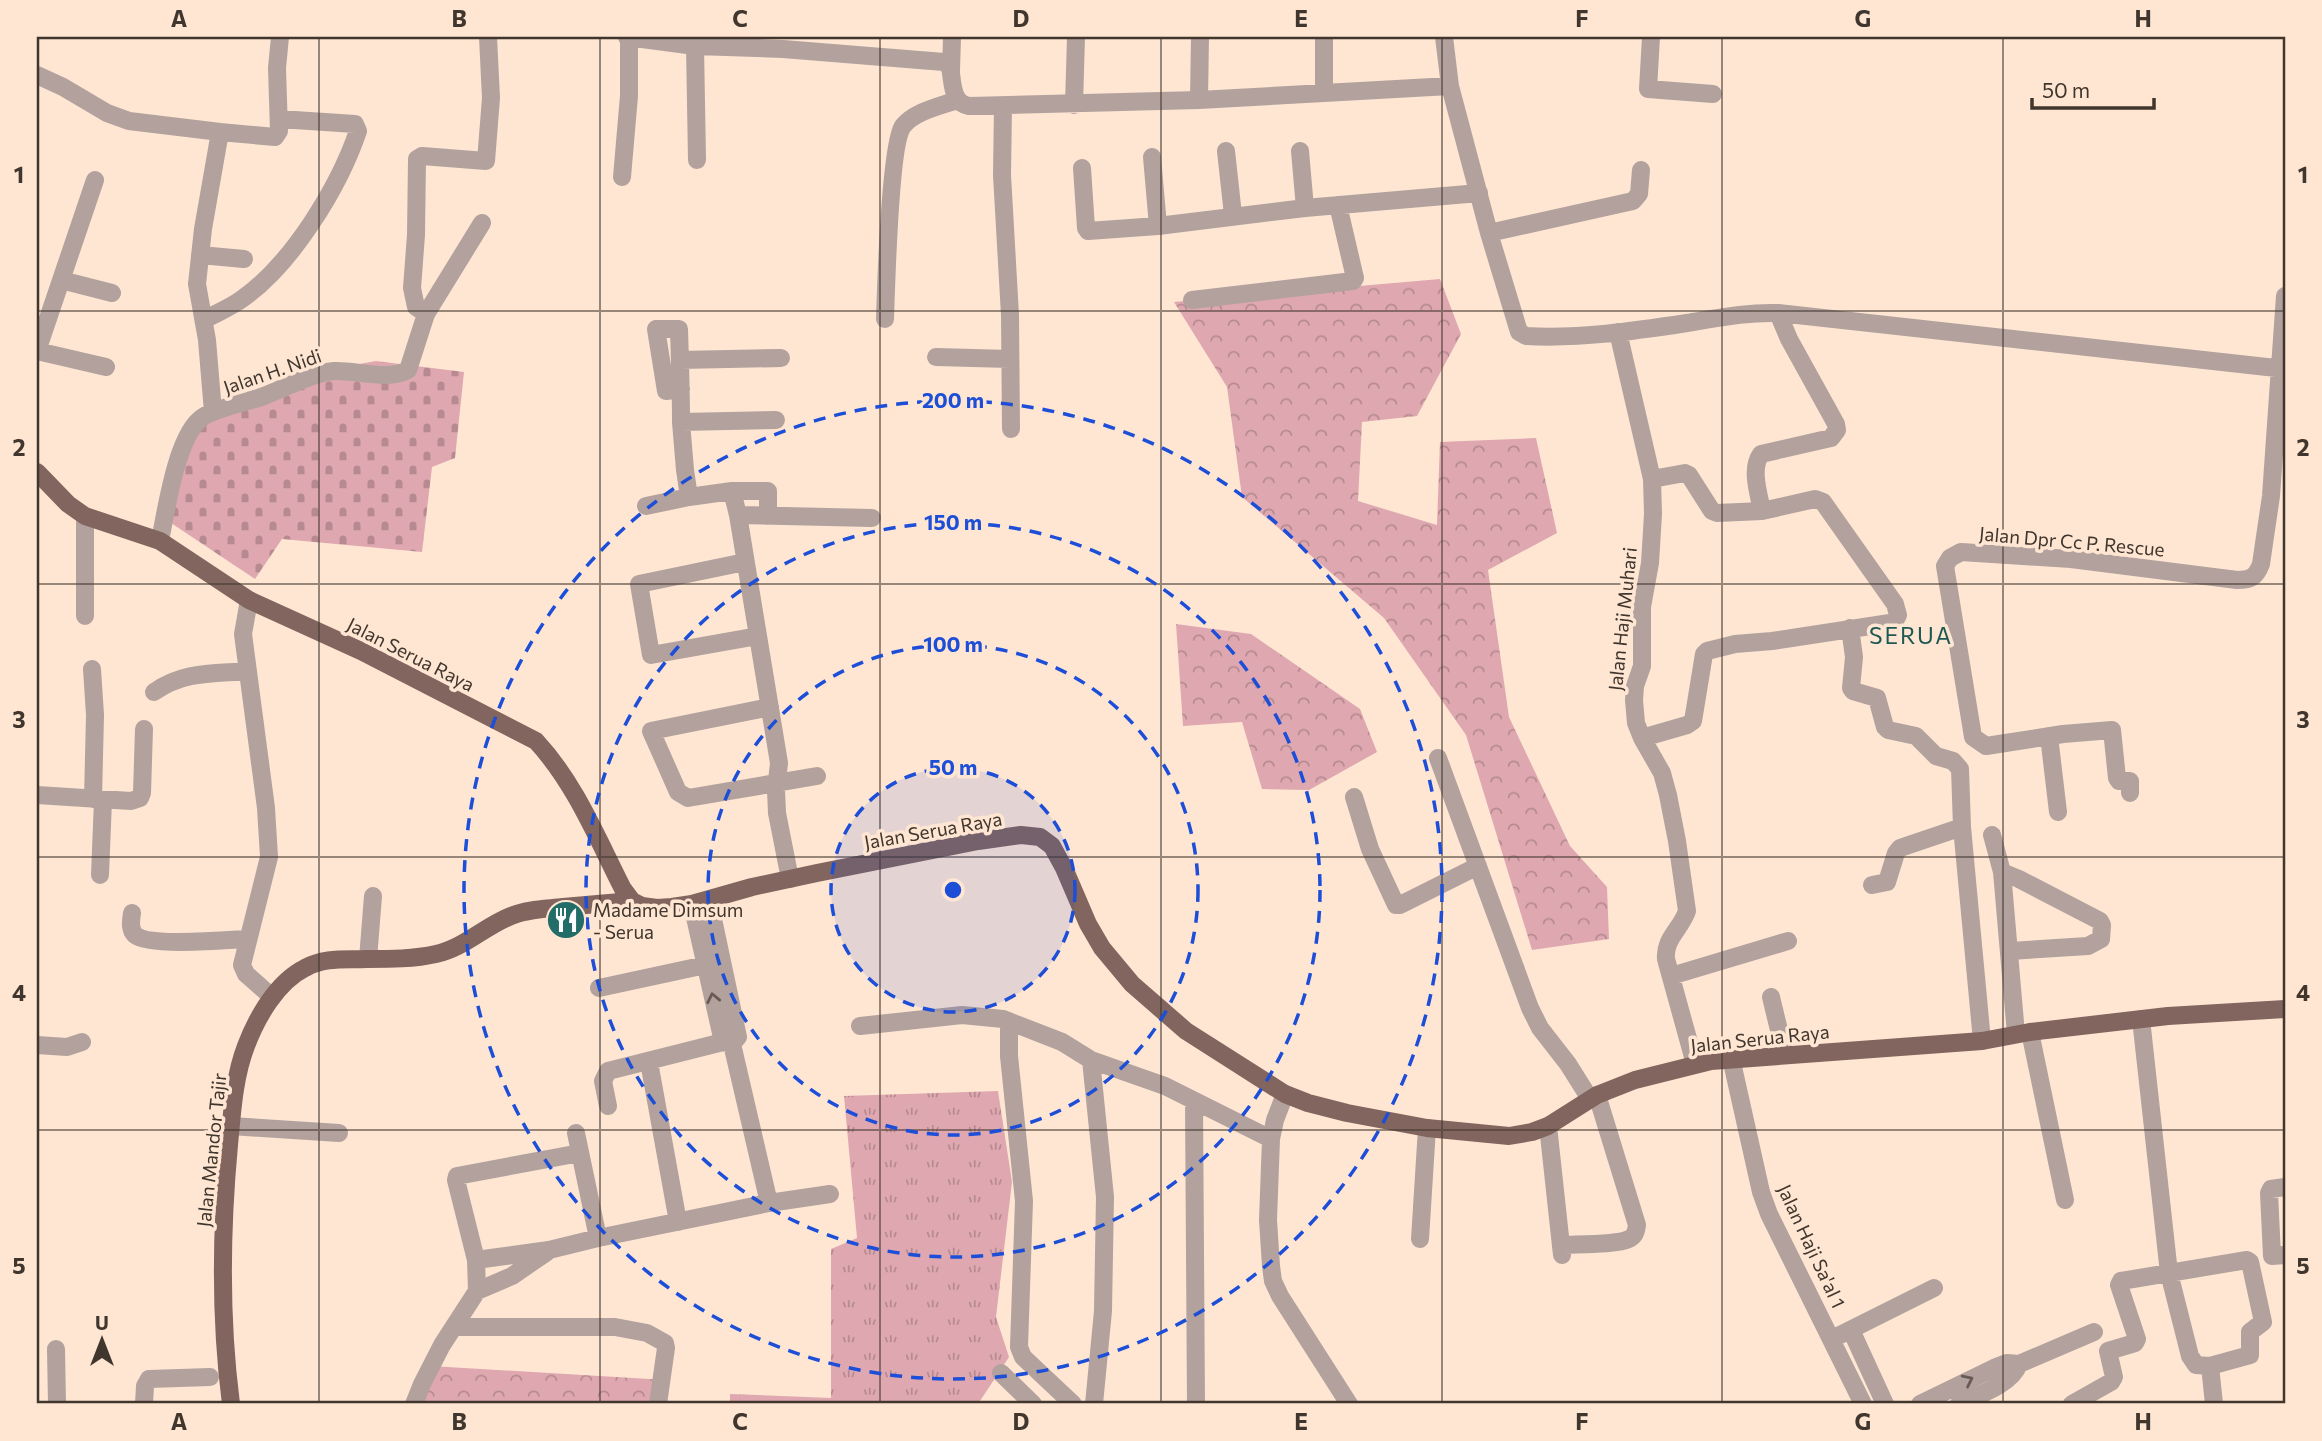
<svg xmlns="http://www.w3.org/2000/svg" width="2322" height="1441" font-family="Commissioner,sans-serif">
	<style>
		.grass { fill: url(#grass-tufts) }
		.forest { fill: url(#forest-crowns) }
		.cemetery { fill: url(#cemetery-stones) }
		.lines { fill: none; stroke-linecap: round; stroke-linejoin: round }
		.minor { stroke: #b2a19d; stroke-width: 18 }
		.major { stroke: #81655e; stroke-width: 18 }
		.oneway { stroke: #695b54 }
		.grid { fill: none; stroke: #41362d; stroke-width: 2; stroke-opacity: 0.55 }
		.ring { fill: none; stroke: #1d4ed8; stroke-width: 3.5; stroke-dasharray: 12 9 }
		.labels { text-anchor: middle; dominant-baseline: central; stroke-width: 7; stroke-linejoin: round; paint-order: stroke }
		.street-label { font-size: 19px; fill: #41362d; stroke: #fee6d3 }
		.poi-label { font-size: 19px; fill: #41362d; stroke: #fee6d3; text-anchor: start }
		.quarter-label { font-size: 23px; letter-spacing: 2px; fill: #1d5854; stroke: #fee6d3 }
		.centre { fill: #1d4ed8; stroke: #fee6d3; stroke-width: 3.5 }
		.ring-label { font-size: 21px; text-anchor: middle; font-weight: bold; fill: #1d4ed8; stroke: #fee6d3; stroke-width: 7; stroke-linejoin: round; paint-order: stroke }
		.neatline { fill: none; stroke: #41362d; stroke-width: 2.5 }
		.grid-label { font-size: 23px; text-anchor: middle; font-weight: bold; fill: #41362d }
	</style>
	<defs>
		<pattern id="grass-tufts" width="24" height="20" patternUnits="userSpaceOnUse" patternTransform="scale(1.75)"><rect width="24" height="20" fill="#dfa8b0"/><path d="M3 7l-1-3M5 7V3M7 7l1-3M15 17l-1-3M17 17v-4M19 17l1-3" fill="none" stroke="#b68a90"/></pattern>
		<pattern id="forest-crowns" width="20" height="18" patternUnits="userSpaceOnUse" patternTransform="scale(1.75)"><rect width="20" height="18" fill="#dfa8b0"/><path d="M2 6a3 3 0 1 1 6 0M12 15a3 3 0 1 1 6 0" fill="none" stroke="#b68a90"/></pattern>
		<pattern id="cemetery-stones" width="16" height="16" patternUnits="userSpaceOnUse" patternTransform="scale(1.75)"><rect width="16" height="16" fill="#dfa8b0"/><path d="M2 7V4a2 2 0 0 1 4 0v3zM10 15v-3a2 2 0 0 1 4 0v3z" fill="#b68a90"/></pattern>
	</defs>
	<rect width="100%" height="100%" fill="#fee6d3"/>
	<!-- grass -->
	<path class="grass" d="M998,1091L1012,1182L996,1317L1009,1357L978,1404H730V1394L831,1398V1249L857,1238L844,1096Z"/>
	<!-- forest -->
	<path class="forest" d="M1440,279L1461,334L1417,416L1362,422L1358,501L1437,525L1440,442L1536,438L1557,533L1488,570L1509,717L1570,846L1607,887L1609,939L1532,950L1466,735L1384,618L1242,497L1227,387L1174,302Z
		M1176,624L1251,634L1360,709L1377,752L1309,790L1262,789L1242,722L1183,726Z
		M431,1366L666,1380L664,1404H419Z"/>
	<!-- cemetery -->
	<path class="cemetery" d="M376,361L464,372L455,458L432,467L422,552L282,539L255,579L171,523L194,416L309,373Z"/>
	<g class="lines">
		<!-- minor -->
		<path class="minor" d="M627,37L695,46L783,49L944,62L950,67C953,82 951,103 969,106L1199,100L1450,86
			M1324,37V92
			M1444,37L1450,86L1489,233L1519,332L1526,336C1579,339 1634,331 1687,323C1718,318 1747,312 1778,313L2285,369
			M1651,37L1648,89L1713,94
			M695,46L697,160
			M951,71L952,37
			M37,75L63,87L107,113L129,121L220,132L275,137L279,131L277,68L280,37
			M1199,100L1200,37
			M1074,105L1076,37
			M1003,106L1002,175L1010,315L1011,429
			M1226,151L1233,215
			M1300,151L1305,208
			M1152,157L1158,226
			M1082,168L1086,228L1088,231L1158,226L1305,208L1479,193
			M622,177L629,96V38
			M1489,233L1633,201L1639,194L1641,170
			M200,255L244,259
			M61,280L112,293
			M1192,300L1353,281L1355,278L1338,205
			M426,314L416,307L412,288L416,235L417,159L422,156L486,161L491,98L488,37
			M885,319C886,288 890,143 903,126C915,111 941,106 957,100
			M204,320C217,313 231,307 242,299C292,264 339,187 358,131L355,124L279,119
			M1618,332L1652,479L1653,514L1650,563L1642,607V666L1635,686L1634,700L1636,723L1642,738L1662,773L1668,795L1677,841L1687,911C1681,929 1664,939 1666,959L1695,1064
			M37,351L95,180
			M37,351L106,367
			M936,357L1010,359
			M680,360L781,358
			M681,389L666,391L656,329H679C680,360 681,391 681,422L685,470L689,497L732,491L738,515L779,763L776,790L777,813L790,879
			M213,412L207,340L197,284L203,229L220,132
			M681,422L776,420
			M732,491H768V516
			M646,506L689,497
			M1762,511C1759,494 1750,469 1761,454L1831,438L1837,430L1836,424L1789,339L1778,313
			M738,515L872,518
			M160,541C166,511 177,433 203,417C218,407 246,403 264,396C285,388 312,373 334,371C356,370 389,381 408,370L426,314L482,223
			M745,562L639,584L651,655L758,636
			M249,600L243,634L266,808L269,857L242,965L246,974L272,997
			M85,616V516
			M1850,628L1854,657L1851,688L1853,691L1877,698L1885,727L1888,730L1916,736L1936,756L1953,761L1960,769L1962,827L1982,1041
			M92,669L95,715L93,799
			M154,692C184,671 212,674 248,671
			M770,707L651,731L678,792L688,798L817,776
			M2049,736L2058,812
			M1642,738L1687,725L1693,721L1704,654L1707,651L1735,644L1772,641L1890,623L1895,621L1898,615L1895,604L1823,502L1815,499L1762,511L1717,513L1712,511L1689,475L1685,473L1652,479
			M1438,758L1530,1008L1540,1028L1568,1064L1590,1099
			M2130,793V781H2119L2117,778L2112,730L2063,734L1986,746L1973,737L1945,566L1950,558L1961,552L2071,559L2237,580C2251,580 2256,577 2261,564L2271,496L2285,296
			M37,795L131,801L140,798L142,793L144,729
			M1354,797L1370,849L1396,905H1400L1478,866
			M1992,835L2002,872L2016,1034
			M2002,872L2019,879L2100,921L2102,925L2101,939L2088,946L2010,951
			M100,875L103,800
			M1872,885L1887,882L1896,853L1900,848L1962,827
			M709,900L738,1037L732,1044L769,1203
			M692,904L723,1042L732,1044
			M132,913C131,920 129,929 135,935C149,947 228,940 247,939
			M368,959L373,896
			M1671,976L1788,941
			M599,988L715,963
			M1771,997L1785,1055
			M2141,1019L2169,1273L2190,1356L2196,1365L2210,1366
			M1009,1021V1056L1024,1201L1019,1347L1023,1357L1073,1404
			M860,1026L962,1015L1003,1019L1062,1042L1091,1060L1165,1086L1271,1139
			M2030,1032L2065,1200
			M37,1045L67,1047L82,1042
			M1731,1058L1761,1192L1769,1214L1863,1404
			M1091,1060L1105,1197L1103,1311L1094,1404
			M649,1062L678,1222
			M1285,1094L1275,1120L1271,1139L1268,1220L1271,1266L1273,1281L1280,1296L1349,1404
			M1194,1101L1196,1404
			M608,1106L603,1081L608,1071L723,1042
			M231,1126L339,1133
			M1548,1126L1562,1255
			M576,1133L598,1238
			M2285,1187L2271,1189L2269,1193L2272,1256L2285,1255
			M1420,1239L1427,1128
			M1561,1245C1576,1244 1617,1245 1629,1239C1635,1236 1636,1232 1637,1225L1597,1095
			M476,1260L549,1250L598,1238L769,1203L830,1194
			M477,1291L512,1276L547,1252
			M454,1327H615L647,1333L665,1343L666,1348L658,1404
			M1851,1330L1885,1404
			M1832,1339L1934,1288
			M56,1349L57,1404
			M1001,1373L1033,1404
			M144,1404L145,1386L149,1379L210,1377
			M414,1404L422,1384L442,1345L477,1291L476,1260L456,1180L457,1176L580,1153
			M1920,1404L1994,1368L2007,1363L2019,1364L2094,1332
			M1959,1404C1978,1395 2011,1385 2019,1364
			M2072,1404L2111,1382L2114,1377L2108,1351L2135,1343L2137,1339L2119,1285L2121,1281L2247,1260L2250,1262L2263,1322L2250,1332V1355L2210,1366L2214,1404"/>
		<!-- major -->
		<path class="major" d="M37,472L68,504L85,516L160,541L249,600L361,651L536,741C575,783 597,838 623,889L632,901L642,906L657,908L672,907L692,904L752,887L817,873L978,841L1021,835L1040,837L1052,846L1064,868L1088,924L1102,948L1132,984L1186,1031L1285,1094L1308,1103L1347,1113L1427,1128L1509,1136L1532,1132L1548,1126L1597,1095L1635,1080L1711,1061L1982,1041L2030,1032L2168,1016L2285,1009
			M231,1404C220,1319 221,1231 229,1145C232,1113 234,1077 246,1046C257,1017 277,982 305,968C325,957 345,960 367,959C390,959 414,959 436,954C464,948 485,926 511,916C527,909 546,909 563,907C586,905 609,903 632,901"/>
	</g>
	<!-- one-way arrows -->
	<defs><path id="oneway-chevron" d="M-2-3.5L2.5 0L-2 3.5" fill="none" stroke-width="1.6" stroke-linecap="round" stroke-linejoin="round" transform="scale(1.75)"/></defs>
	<g class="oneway">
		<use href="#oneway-chevron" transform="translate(713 998) rotate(-102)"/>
		<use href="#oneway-chevron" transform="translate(1968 1380) rotate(-26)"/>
	</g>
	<!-- grid -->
	<path class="grid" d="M319,37V1404M600,37V1404M880,37V1404M1161,37V1404M1442,37V1404M1722,37V1404M2003,37V1404M37,311H2285M37,584H2285M37,857H2285M37,1130H2285"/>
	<!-- distance rings -->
	<circle cx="953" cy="890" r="122" fill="#1d4ed8" fill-opacity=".12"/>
	<g class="ring">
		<circle cx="953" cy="890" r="122"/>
		<circle cx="953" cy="890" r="245"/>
		<circle cx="953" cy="890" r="367"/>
		<circle cx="953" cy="890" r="489"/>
	</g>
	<!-- icons -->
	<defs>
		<g id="restaurant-disc" transform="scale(2.0125)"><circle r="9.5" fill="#236d68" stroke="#fee6d3"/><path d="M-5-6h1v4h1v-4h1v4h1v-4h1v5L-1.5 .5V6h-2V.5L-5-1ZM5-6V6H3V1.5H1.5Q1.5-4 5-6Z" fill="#fff"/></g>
	</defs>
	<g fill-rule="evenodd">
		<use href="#restaurant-disc" x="566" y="920"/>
	</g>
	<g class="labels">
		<!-- street labels -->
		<g class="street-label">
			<text transform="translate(272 371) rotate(-19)">Jalan H. Nidi</text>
			<text transform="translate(2072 541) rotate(5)">Jalan Dpr Cc P. Rescue</text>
			<text transform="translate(1622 619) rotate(-84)">Jalan Haji Muhari</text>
			<text transform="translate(411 654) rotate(27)">Jalan Serua Raya</text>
			<text transform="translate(933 830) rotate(-10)">Jalan Serua Raya</text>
			<text transform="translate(1760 1038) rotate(-6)">Jalan Serua Raya</text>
			<text transform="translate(211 1150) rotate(-84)">Jalan Mandor Tajir</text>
			<text transform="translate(1812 1246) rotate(65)">Jalan Haji Sa'al 1</text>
		</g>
		<!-- poi labels -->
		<g class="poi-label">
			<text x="593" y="909">Madame Dimsum<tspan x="593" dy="22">- Serua</tspan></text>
		</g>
		<!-- quarter labels -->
		<g class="quarter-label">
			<text x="1911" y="635">SERUA</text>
		</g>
	</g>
	<circle cx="953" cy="890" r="10" class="centre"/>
	<g class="ring-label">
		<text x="953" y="408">200 m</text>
		<text x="953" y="530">150 m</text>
		<text x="953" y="652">100 m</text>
		<text x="953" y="775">50 m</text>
	</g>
	<!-- border -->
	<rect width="2322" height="1441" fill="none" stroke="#fee6d3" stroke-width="77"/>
	<!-- north arrow -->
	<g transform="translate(102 1340)" stroke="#fee6d3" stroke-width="5" paint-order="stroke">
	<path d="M0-5L12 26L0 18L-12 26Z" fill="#41362d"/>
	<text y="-10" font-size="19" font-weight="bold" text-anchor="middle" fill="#41362d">U</text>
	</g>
	<!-- scale -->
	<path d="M2032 98v10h122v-10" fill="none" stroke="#41362d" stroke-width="3.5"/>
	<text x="2042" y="98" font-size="21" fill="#41362d" stroke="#fee6d3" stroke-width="5" paint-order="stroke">50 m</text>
	<rect x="38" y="38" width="2246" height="1364" class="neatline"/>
	<g class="grid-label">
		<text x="179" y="27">A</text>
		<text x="459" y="27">B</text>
		<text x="740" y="27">C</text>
		<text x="1021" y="27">D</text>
		<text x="1301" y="27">E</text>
		<text x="1582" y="27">F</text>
		<text x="1863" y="27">G</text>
		<text x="2143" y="27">H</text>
		<text x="19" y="183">1</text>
		<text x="2303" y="183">1</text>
		<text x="19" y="456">2</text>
		<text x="2303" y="456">2</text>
		<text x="19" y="728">3</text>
		<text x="2303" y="728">3</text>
		<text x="19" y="1001">4</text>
		<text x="2303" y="1001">4</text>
		<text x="19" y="1274">5</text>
		<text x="2303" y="1274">5</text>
		<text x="179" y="1430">A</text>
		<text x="459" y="1430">B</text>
		<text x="740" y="1430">C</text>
		<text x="1021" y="1430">D</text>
		<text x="1301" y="1430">E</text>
		<text x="1582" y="1430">F</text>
		<text x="1863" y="1430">G</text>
		<text x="2143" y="1430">H</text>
	</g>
</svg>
